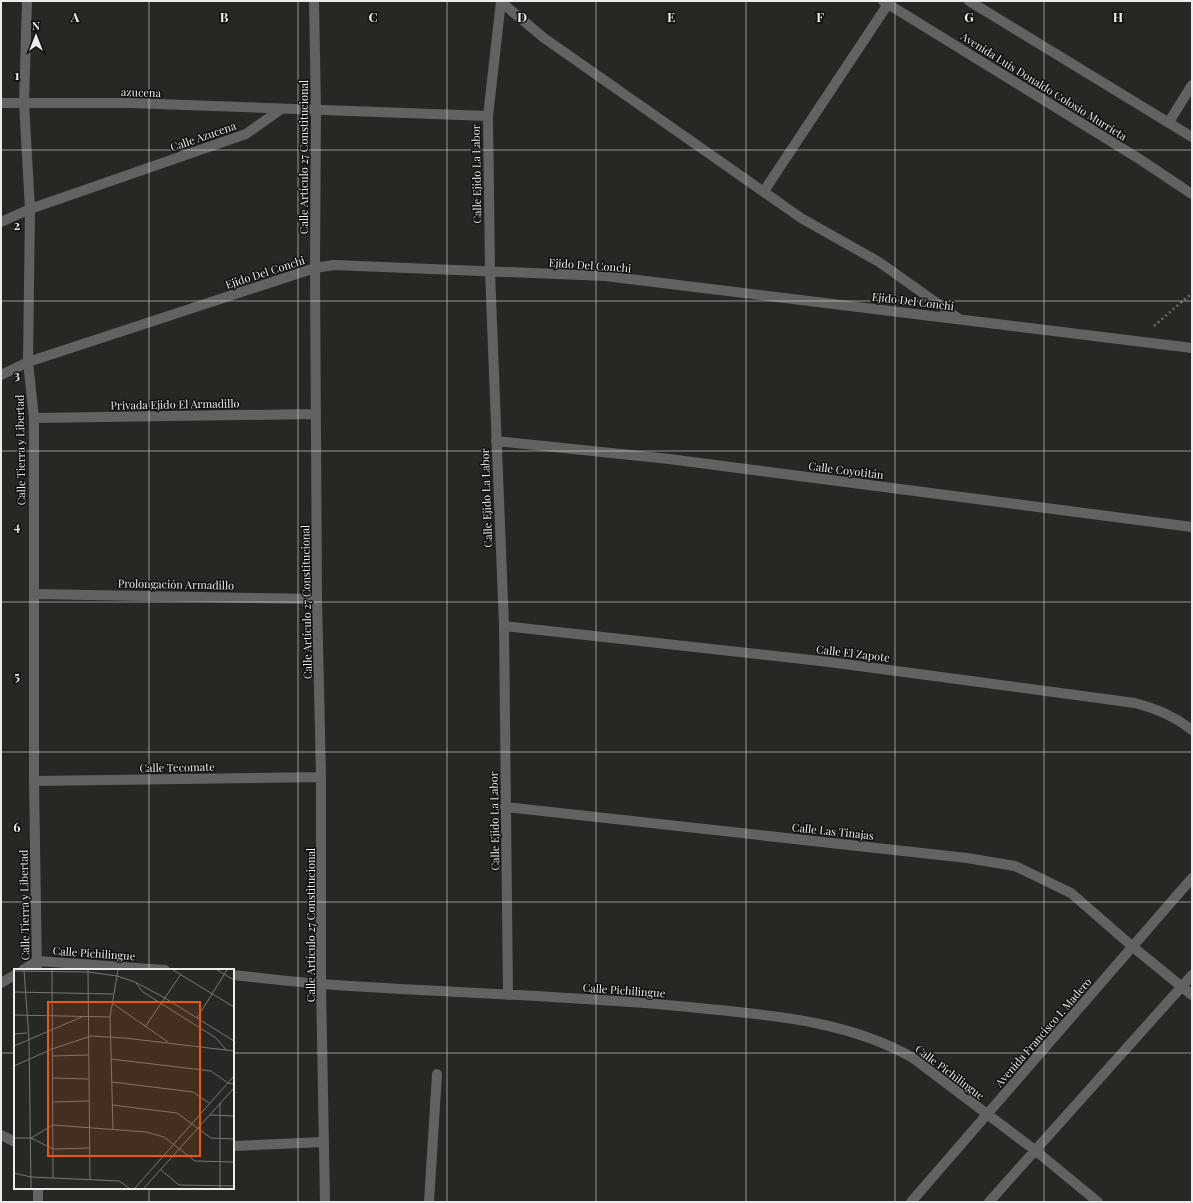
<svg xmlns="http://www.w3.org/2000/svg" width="1193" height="1203" font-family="'Playfair Display',serif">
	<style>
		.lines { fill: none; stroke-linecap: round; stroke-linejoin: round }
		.path { stroke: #6b6b68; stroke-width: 2.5; stroke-dasharray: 2 3; stroke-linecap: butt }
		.minor { stroke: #626260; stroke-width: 10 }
		.grid { fill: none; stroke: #ececea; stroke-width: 1; stroke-opacity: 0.55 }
		.labels { text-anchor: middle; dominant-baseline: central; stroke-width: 3; stroke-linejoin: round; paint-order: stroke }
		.street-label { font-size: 11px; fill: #ececea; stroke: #10100e }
		.inset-road { fill: none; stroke: #767673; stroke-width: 1 }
		.view { fill: #e8590c; fill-opacity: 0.15; stroke: #e8590c; stroke-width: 2 }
		.inset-edge { fill: none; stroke: #ececea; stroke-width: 2 }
		.grid-label { font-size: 13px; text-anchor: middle; font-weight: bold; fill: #ececea; stroke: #10100e; stroke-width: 3; stroke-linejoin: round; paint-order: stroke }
	</style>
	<rect width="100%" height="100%" fill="#272724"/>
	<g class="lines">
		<!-- path -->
		<path class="path" d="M1154,326L1192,293"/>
		<!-- minor -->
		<path class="minor" d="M27,1L24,103L30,209L28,362L34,418V781L37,970
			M314,1L316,110L315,268L317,599L321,777V984L325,1202
			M501,1L488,116L490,272L504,626L508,995
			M883,1L1141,160L1192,194
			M969,1L1192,137
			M501,2L544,38L801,218L879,262L958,318
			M1,103H130L488,116
			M1169,122L1192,85
			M764,191L890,1
			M1,222L30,209L246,134L280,110
			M1,375L28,362L315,268L334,265L605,276L1192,348
			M34,418L316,414
			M496,441L669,459L1192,527
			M34,594L317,599
			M504,626L829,662L1135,703C1157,709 1174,716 1192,730
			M34,781L321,777
			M505,807L967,858L1015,866L1071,893L1133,947L1192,995
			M23,970L37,961L165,970
			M233,975C263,978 293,982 322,984C444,993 567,995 689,1007C765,1015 845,1019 913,1058L1036,1151L1098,1202
			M1,983L15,975
			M1,1135L15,1142
			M233,1146L324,1142
			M38,1202V1188
			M429,1202L437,1074
			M911,1202L1192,878
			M989,1202L1192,975"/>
	</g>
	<!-- grid -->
	<path class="grid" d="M149,1V970M298,1V1202M447,1V1202M596,1V1202M746,1V1202M895,1V1202M1044,1V1202M1,150H1192M1,301H1192M1,451H1192M1,602H1192M1,752H1192M1,902H1192M1,1053H15M233,1053H1192M149,1188V1202"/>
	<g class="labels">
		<!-- street labels -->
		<g class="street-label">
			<text transform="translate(1044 86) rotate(32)">Avenida Luis Donaldo Colosio Murrieta</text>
			<text transform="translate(141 92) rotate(2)">azucena</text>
			<text transform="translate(203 136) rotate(-19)">Calle Azucena</text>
			<text transform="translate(303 157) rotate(-90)">Calle Artículo 27 Constitucional</text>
			<text transform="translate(476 174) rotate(-91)">Calle Ejido La Labor</text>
			<text transform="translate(590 265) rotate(4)">Ejido Del Conchi</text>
			<text transform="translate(265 272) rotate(-18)">Ejido Del Conchi</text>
			<text transform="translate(913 301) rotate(7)">Ejido Del Conchi</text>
			<text transform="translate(175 404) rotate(-1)">Privada Ejido El Armadillo</text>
			<text transform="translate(20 450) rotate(-91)">Calle Tierra y Libertad</text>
			<text transform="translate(846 470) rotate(7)">Calle Coyotitán</text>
			<text transform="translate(486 498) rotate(-92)">Calle Ejido La Labor</text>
			<text transform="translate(176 584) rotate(1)">Prolongación Armadillo</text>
			<text transform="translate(306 602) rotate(-91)">Calle Artículo 27 Constitucional</text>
			<text transform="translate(853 653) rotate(7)">Calle El Zapote</text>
			<text transform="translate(177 767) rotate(-1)">Calle Tecomate</text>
			<text transform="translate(494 821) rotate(-91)">Calle Ejido La Labor</text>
			<text transform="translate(833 831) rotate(6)">Calle Las Tinajas</text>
			<text transform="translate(24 905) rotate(-91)">Calle Tierra y Libertad</text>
			<text transform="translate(310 925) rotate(-90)">Calle Artículo 27 Constitucional</text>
			<text transform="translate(94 953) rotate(4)">Calle Pichilingue</text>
			<text transform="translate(624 990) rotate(4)">Calle Pichilingue</text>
			<text transform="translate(1043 1032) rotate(-49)">Avenida Francisco I. Madero</text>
			<text transform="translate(950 1072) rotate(37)">Calle Pichilingue</text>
		</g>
	</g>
	<!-- overview -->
	<g transform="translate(14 969)">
		<rect width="220" height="220" fill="#272724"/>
		<path class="inset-road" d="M10,1L15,70L17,219M38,1L39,209M74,1L76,211M159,1L220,38M203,1L220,11M0,2L74,3L103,7L121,13L151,29L220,72M122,14L129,23L202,69L213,82M0,23L99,25M98,34L154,73M0,46L96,48M183,49L213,1M131,58L167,5M0,65L13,64M0,77L70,47M38,87L74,86M97,90L197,102L214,114L220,115M0,97L38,80L77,67L111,69L220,82M38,109L74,110M98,113L179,123L195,134M38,133L75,132M98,136L163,144L197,169L220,170M196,146L220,147M99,160L96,48L104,1M0,169H17L39,180L75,179M17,169L39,156L132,163L150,168L181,192L220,193M147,201L165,216L220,217M0,204L17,208L105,212L115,219M121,219L220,107M130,219L220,119M206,219V134"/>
		<path class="view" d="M34,33H186V187H34Z"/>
		<rect width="220" height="220" class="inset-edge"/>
	</g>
	<g class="grid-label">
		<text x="75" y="22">A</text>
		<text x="224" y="22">B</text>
		<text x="373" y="22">C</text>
		<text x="522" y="22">D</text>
		<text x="671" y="22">E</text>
		<text x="820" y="22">F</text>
		<text x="969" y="22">G</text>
		<text x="1118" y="22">H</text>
		<text x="17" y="80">1</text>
		<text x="17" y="230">2</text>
		<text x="17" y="380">3</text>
		<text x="17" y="531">4</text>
		<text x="17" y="681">5</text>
		<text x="17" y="832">6</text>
	</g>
	<!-- border -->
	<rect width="1193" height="1203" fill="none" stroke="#ececea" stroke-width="4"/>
	<!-- north arrow -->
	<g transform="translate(36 36)" stroke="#10100e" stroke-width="3" paint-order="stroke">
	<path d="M0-3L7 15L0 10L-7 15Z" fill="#ececea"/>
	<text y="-6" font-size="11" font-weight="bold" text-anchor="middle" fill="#ececea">N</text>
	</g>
</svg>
